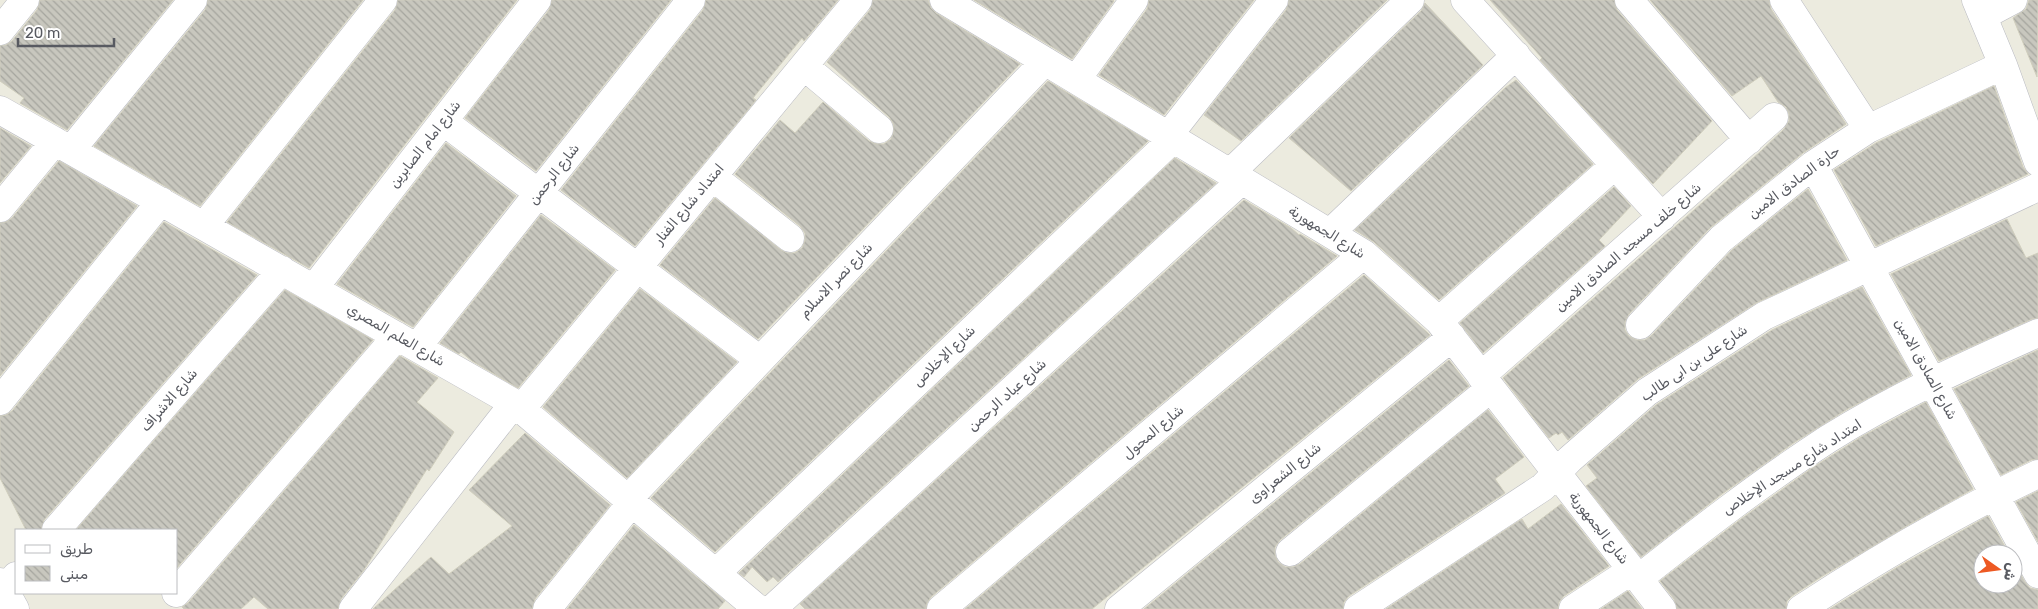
<svg xmlns="http://www.w3.org/2000/svg" width="2038" height="609" font-family="Rubik,Cairo,sans-serif">
	<style>
		.building { fill: url(#building-back-hatch); stroke: #d0cebd }
		.lines { fill: none; stroke-linecap: round; stroke-linejoin: round }
		.street-casing { stroke: #babbc2; stroke-width: 29 }
		.secondary-casing { stroke: #babcc4; stroke-width: 29 }
		.street { stroke: #fff; stroke-width: 28 }
		.secondary { stroke: #fff; stroke-width: 28 }
		.labels { text-anchor: middle; dominant-baseline: central; stroke-width: 4; stroke-linejoin: round; paint-order: stroke }
		.street-label { font-size: 14px; fill: #585a61; stroke: #fff }
	</style>
	<defs>
		<pattern id="building-back-hatch" width="6" height="6" patternUnits="userSpaceOnUse" patternTransform="scale(1.25)"><rect width="6" height="6" fill="#c8c7be"/><path d="M-1 5l2 2M0 0l6 6M5-1l2 2" fill="none" stroke="#a5a59e"/></pattern>
	</defs>
	<rect width="100%" height="100%" fill="#ecebdf"/>
	<!-- building -->
	<path class="building" d="M40,0H173L67,130L20,103L24,98L0,81V46L6,45L12,41L37,10Z
		M208,0H363L200,206L94,146L205,10Z
		M398,0H517L309,268L227,222L395,10Z
		M552,0H671L536,171L465,118L549,10Z
		M706,0H838L804,41L802,38L753,98L756,100L635,246L561,190L703,10Z
		M873,0H928L931,8L936,13L1020,64L758,339L660,265L715,198L781,250L787,253H795L802,248L805,240V233L800,226L735,174L780,120L795,133L823,102L869,141L877,144H884L891,139L894,131L893,123L889,117L827,62L870,10Z
		M974,0H1113L1114,1L1072,59Z
		M1149,0H1254L1164,115L1099,75L1147,9Z
		M1289,0H1387L1241,141L1204,115L1286,10Z
		M1490,0H1614L1617,10L1712,121L1653,184L1540,60L1542,58Z
		M1650,0H1769L1771,9L1846,124L1803,153L1710,228L1629,314L1625,322V330L1629,336L1637,340H1645L1651,336L1732,250L1808,189L1847,260L1756,303L1638,379L1568,440L1562,432L1558,435L1556,433L1549,438L1503,378L1760,152L1784,129L1789,121V114L1786,107L1778,102L1761,76L1732,96Z
		M2029,0H2038L2037,77L2013,18L2026,9Z
		M1425,3L1483,65L1351,191L1289,138L1421,11Z
		M1516,80L1593,164L1439,300L1374,242L1355,230L1505,88Z
		M1048,81L1148,141L715,552L651,498Z
		M1994,86L2023,167L2028,174L1876,246L1834,170L1876,143Z
		M0,128L31,146L0,183Z
		M446,143L516,196L413,327L337,284Z
		M1175,158L1216,183L778,582L773,577L767,582L752,567L744,577L739,573Z
		M59,161L137,206L0,376V223L6,222L12,218Z
		M1614,187L1631,206L1599,240L1605,246L1483,353L1460,323Z
		M1244,200L1291,228L1299,235L1300,234L1337,256L931,597L927,603L926,609H805L800,604Z
		M541,215L615,270L518,388L472,361L461,352L459,354L440,343Z
		M2007,219L2026,258L2038,253V318L2032,319L1939,361L1891,274Z
		M164,222L257,275L44,520L41,530H26L0,478V416L6,415L12,411Z
		M1364,275L1430,335L1092,609H965Z
		M1862,287L1911,375L1846,410L1795,442L1722,494L1641,557L1586,486L1597,478L1587,465L1656,405L1772,330Z
		M640,289L737,362L627,478L543,407Z
		M285,290L373,340L176,569V530H76Z
		M2038,350V459L2031,460L2001,475L1954,389Z
		M400,356L438,378L417,402L454,432L429,471L427,469L364,570L341,599L338,609H268L254,597L241,609H184L182,607L188,603Z
		M1449,360L1469,386L1280,540L1275,547V555L1278,562L1285,567H1293L1300,564L1488,410L1524,457L1495,479L1505,493L1349,596L1344,602L1343,609H1144Z
		M1926,402L1973,489L1910,524L1821,577L1792,596L1787,601L1786,609H1677L1674,599L1660,581L1741,519L1812,468L1861,437Z
		M525,433L610,505L535,599L532,609H373L431,557L449,574L512,526L469,490Z
		M2038,491V542L2016,502Z
		M1561,504L1609,566L1564,596L1559,602L1558,609H1386L1522,519L1528,529Z
		M1988,516L2009,554H1983V584H2013V561L2025,582L2030,588L2038,590V609H1830L1896,568Z
		M634,525L725,601L718,609H567Z
		M1628,591L1642,609H1601Z"/>
	<g class="lines">
		<!-- street casing -->
		<g class="street-casing">
			<path id="street" d="M944,0L1364,254L1439,321L1662,609
				M1465,0L1662,217
				M1629,0L1749,140
				M1784,0L1868,129
				M1976,0L2003,65L2038,162
				M1983,16L2013,0
				M0,31L25,0
				M804,66L879,129
				M1076,80L1134,0
				M0,110L514,403L758,609
				M443,121L760,360
				M1168,136L1274,0
				M71,150L193,0
				M1813,165L2038,574
				M1230,173L1410,0
				M713,177L790,238
				M0,208L55,141
				M204,226L383,0
				M1330,233L1516,55
				M314,288L537,0
				M1439,321L1615,165
				M1640,325L1721,239L1813,165L1868,129L2003,65
				M417,347L691,0
				M1481,376L1774,117
				M0,401L161,201
				M521,409L858,0
				M628,499L1045,61
				M56,530L282,270
				M1290,552L1491,388
				M716,573L1173,139
				M1638,579C1700,530 1762,482 1828,439C1895,397 1966,365 2038,333
				M176,593L397,336
				M0,595L16,576
				M353,609L514,403
				M547,609L632,502
				M772,609L1242,180
				M941,609L1364,254
				M1119,609L1452,337
				M1358,609L1543,487L1570,459L1647,392L1764,316L2038,187
				M1573,609L1632,570
				M1801,609C1877,559 1956,513 2038,474"/>
		</g>
		<!-- secondary casing -->
		<g class="secondary-casing">
			<path id="secondary" d="M0,582L15,609"/>
		</g>
		<!-- street -->
		<use href="#street" class="street"/>
		<!-- secondary -->
		<use href="#secondary" class="secondary"/>
	</g>
	<g class="labels">
		<!-- street labels -->
		<g class="street-label">
			<text transform="translate(425 144) rotate(-52)">شارع امام الصابرين</text>
			<text transform="translate(554 174) rotate(-52)">شارع الرحمن</text>
			<text transform="translate(1794 182) rotate(-37)">حارة الصادق الامين</text>
			<text transform="translate(689 204) rotate(-50)">امتداد شارع الفنار</text>
			<text transform="translate(1327 232) rotate(32)">شارع الجمهورية</text>
			<text transform="translate(1628 247) rotate(-41)">شارع خلف مسجد الصادق الامين</text>
			<text transform="translate(836 280) rotate(-46)">شارع نصر الاسلام</text>
			<text transform="translate(396 335) rotate(30)">شارع العلم المصري</text>
			<text transform="translate(944 356) rotate(-44)">شارع الإخلاص</text>
			<text transform="translate(1694 363) rotate(-34)">شارع على بن ابى طالب</text>
			<text transform="translate(1926 369) rotate(61)">شارع الصادق الامين</text>
			<text transform="translate(1007 395) rotate(-42)">شارع عباد الرحمن</text>
			<text transform="translate(169 400) rotate(-49)">شارع الاشراف</text>
			<text transform="translate(1153 432) rotate(-40)">شارع المحول</text>
			<text transform="translate(1792 467) rotate(-33)">امتداد شارع مسجد الإخلاص</text>
			<text transform="translate(1285 473) rotate(-39)">شارع الشعراوى</text>
			<text transform="translate(1599 528) rotate(52)">شارع الجمهورية</text>
		</g>
	</g>
	<!-- legend -->
	<rect x="15" y="529" width="162" height="65" fill="#ffffff" stroke="#bcbdc0"/>
	<rect x="25" y="545" width="25" height="8" fill="#ffffff" stroke="#bcbdc0"/>
	<text x="60" y="554" font-size="15" fill="#585a61">طريق</text>
	<rect x="25" y="566" width="25" height="15" fill="url(#building-back-hatch)" stroke="#bcbdc0"/>
	<text x="60" y="579" font-size="15" fill="#585a61">مبنى</text>
	<!-- north arrow -->
	<g transform="translate(1998 569) rotate(104)"><circle r="24" fill="#ffffff" stroke="#bcbdc0"/>
	<path d="M0-4L9 19L0 12L-9 19Z" fill="#ed5923"/>
	<text y="-8" font-size="14" font-weight="bold" text-anchor="middle" fill="#585a61">ش</text>
	</g>
	<!-- scale -->
	<path d="M18 38v8h96v-8" fill="none" stroke="#585a61" stroke-width="2.5"/>
	<text x="25" y="38" font-size="15" fill="#585a61" stroke="#ffffff" stroke-width="4" paint-order="stroke">20 m</text>
</svg>
